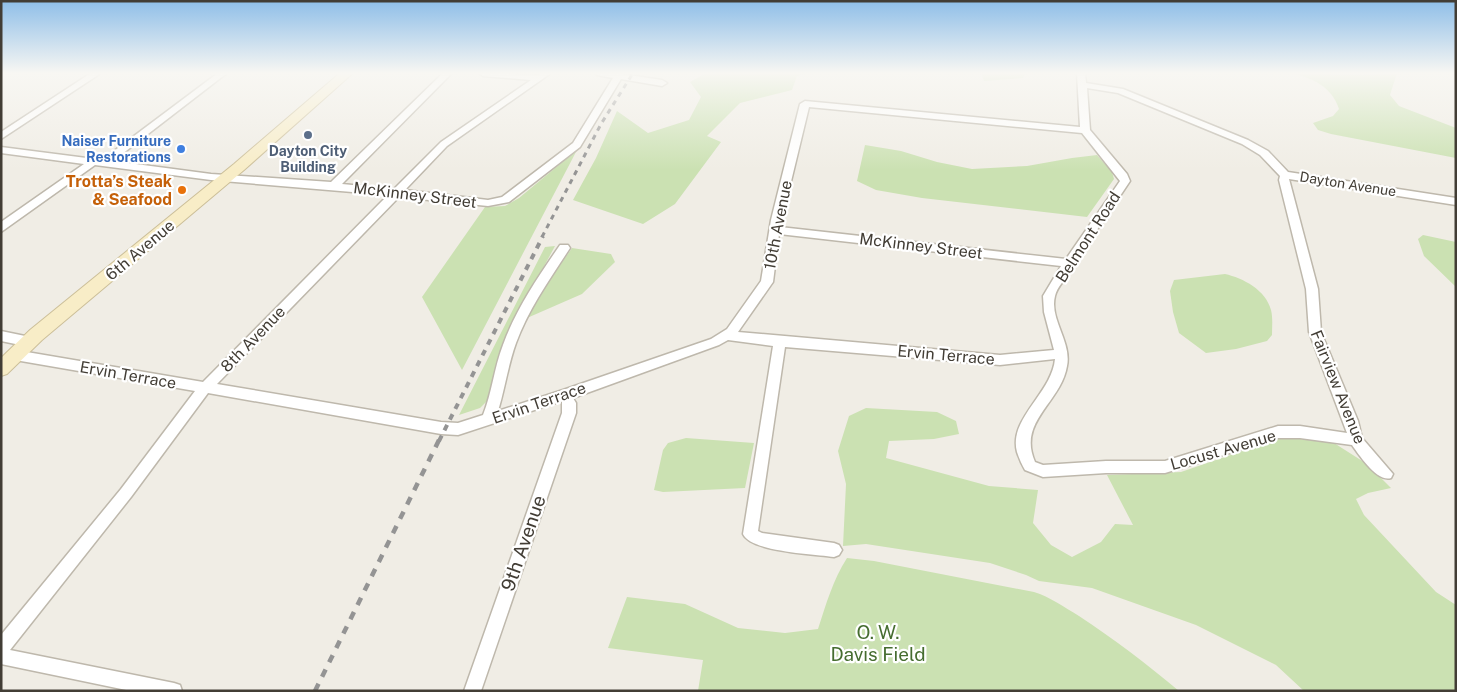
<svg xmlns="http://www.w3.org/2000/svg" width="1457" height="692" font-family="'Public Sans',sans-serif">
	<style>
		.green { fill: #cbe1b2 }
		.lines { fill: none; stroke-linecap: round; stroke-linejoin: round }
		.minor-casing { stroke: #beb8ac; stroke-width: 3 }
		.secondary-casing { stroke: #ccbf99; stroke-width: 2 }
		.minor { fill: #fff; fill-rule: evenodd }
		.secondary { fill: #f8edc7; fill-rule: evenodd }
		.rail-far2 { stroke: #949494; stroke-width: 3; stroke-dasharray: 5 5; stroke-linecap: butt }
		.rail-far1 { stroke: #949494; stroke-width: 4; stroke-dasharray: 6 6; stroke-linecap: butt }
		.rail { stroke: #949494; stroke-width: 4.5; stroke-dasharray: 8 8; stroke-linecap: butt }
		.service-dot { fill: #5c6f8a; stroke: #fff; stroke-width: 2 }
		.shop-dot { fill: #3f7fe0; stroke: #fff; stroke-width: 2 }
		.food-dot { fill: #e8710a; stroke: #fff; stroke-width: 2 }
		.labels { text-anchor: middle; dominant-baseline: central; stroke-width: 4.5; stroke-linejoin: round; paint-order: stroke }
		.far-shop-label { font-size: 14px; font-weight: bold; fill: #366cbe; stroke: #fff; text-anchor: end }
		.far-service-label { font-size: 14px; font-weight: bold; fill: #4e5e75; stroke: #fff }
		.far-street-label { font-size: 14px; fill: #423d35; stroke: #fff }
		.food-label { font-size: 16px; font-weight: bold; fill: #c56008; stroke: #fff; text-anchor: end }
		.street-label { font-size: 16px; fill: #423d35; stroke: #fff }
		.near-street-label { font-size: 19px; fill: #423d35; stroke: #fff }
		.near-park-label { font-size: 19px; fill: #466d30; stroke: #fff }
	</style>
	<rect width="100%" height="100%" fill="#f0ede5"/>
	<!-- green -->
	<path class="green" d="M706,73H808L797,76L792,90L740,103L707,136L721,142L675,204L643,224L573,200L596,158L617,111L648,133L689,120L701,97L690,82Z
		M981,73H1025L1023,78L984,81Z
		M1291,73L1361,75L1397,73L1390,95L1399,106L1456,128V158L1331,134L1318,130L1313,123L1333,116L1339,109C1332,87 1313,78 1291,73Z
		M865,145L901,151L937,162L972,169L1027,166L1072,158L1097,155L1112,172L1114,179L1087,217L922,198L876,190L857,181Z
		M577,150L462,370L422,297L485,207L505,206L519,198Z
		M1423,235L1456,242V287L1424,256L1418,239Z
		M555,246L511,328L495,369L489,399L480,408L459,415L545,247Z
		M572,248L611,254L615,262L582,294L527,318L541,292Z
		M1225,274C1243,278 1266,290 1271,310C1273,318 1272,327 1272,335L1267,341L1236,349L1206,353L1179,333L1173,312L1170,291L1174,280Z
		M866,408L937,412L956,421L959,434L934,439L889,441L886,458L989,486L1038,490L1033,523L1051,545L1072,557L1101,542L1115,524L1133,525L1107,475L1181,472L1283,437L1334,443L1367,464L1391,488L1368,493L1356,499L1364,515L1436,592L1456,605V691H1304L1276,665L1196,625L1092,588L1039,581L1026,575L990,563L866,544L843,546L846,484L838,451L849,416Z
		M686,438L754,443L745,488L663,492L654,490L663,450L668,443Z
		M847,558L874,561L1034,592C1050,597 1064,607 1079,616C1114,639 1147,664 1179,691H698L703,660L608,648L627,597L685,604L738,628L785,633L818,629C826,604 833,580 847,558Z"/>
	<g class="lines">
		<!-- minor casing -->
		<g class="minor-casing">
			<path id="minor" d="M91,73H101L1,139V132Z
				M218,73H227L113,161L211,174L331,182L443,73H452L342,184L394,189L441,142L531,80L483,76L479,73L538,75L542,73H551L447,146L405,190L488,200L502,197L573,143L613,78L597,75L596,73H615L662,80L667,83L662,86L621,79L580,147L509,202L488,206L399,197L217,384L441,422L458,423L483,415C492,393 494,368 503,345C516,309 538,277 560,245H568L570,248C550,279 529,308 516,343C508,365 505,388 498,411L563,390L711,339L727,329L761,281L771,220L800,104L805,101L1080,127L1077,73H1085L1086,83L1123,89L1248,140L1268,151L1288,172L1456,198V205L1289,179L1318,289L1321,332L1358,421L1362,438L1393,474L1391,478C1378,483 1359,455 1352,445L1300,438H1278L1165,473H1106L1043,477L1025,470C1022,465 1019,458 1017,452C1008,419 1052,393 1055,359L1000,365L785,347L758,531L762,533L834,543L839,545L842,550L839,555L834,557C814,554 751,552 743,534L773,346L728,340L719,345L573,398L576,403V413L481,691H464L562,413V401L458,435L441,434L208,393L131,497L10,650L174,683L180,685L182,691H131L1,664V635L121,489L195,391L15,360L11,358L9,355L11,352L15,350L203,382L388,195L211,180L95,165L1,232V222L84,164L1,153V147L102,160ZM1087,88L1118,93L1242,144L1260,155L1280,176L1279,180L1306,289L1309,332L1347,433L1300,426H1278L1165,461H1106L1043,465L1035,462C1017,421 1061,403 1067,366C1072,342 1049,319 1055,296C1057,287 1065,280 1069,273C1088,241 1110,212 1130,181L1127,174L1090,130ZM809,107L1082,133L1120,181L1066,259L780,227ZM779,234L1061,266L1043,296L1044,312L1054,350L1000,355L738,332L773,282Z
				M1,331L30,337L34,339L36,342L34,345L30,347L1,341Z"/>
		</g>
		<!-- secondary casing -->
		<g class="secondary-casing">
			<path id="secondary" d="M340,73H353L244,170L42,340L7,374L1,376V358L30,330L234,164Z"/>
		</g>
		<!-- minor -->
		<use href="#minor" class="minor"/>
		<!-- secondary -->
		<use href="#secondary" class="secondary"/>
		<!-- rail-far2 -->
		<path class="rail-far2" d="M542,237L601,124L633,73"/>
		<!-- rail-far1 -->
		<path class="rail-far1" d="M439,441L543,236"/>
		<!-- rail -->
		<path class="rail" d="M315,691L439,440"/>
	</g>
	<!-- sky -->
	<linearGradient id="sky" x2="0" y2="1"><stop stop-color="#8ebee8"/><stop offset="0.43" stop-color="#f8f7f3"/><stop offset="1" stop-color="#f8f7f3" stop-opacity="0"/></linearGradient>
	<rect width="1457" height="170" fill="url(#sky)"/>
	<!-- markers -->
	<circle class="service-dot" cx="308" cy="135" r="5"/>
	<circle class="shop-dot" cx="181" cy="149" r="5"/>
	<circle class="food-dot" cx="182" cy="190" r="5"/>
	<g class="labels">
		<!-- far-shop labels -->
		<g class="far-shop-label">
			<text x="171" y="141">Naiser Furniture<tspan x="171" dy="16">Restorations</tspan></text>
		</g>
		<!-- far-service labels -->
		<g class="far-service-label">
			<text x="308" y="151">Dayton City<tspan x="308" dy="16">Building</tspan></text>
		</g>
		<!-- far-street labels -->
		<g class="far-street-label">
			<text transform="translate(1348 184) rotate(9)">Dayton Avenue</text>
		</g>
		<!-- food labels -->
		<g class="food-label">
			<text x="172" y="181">Trotta’s Steak<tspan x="172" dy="18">&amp; Seafood</tspan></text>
		</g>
		<!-- street labels -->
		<g class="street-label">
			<text transform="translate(415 195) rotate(7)">McKinney Street</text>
			<text transform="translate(778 225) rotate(-79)">10th Avenue</text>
			<text transform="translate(1088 237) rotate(-57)">Belmont Road</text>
			<text transform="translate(921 246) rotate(7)">McKinney Street</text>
			<text transform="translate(140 250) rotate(-40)">6th Avenue</text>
			<text transform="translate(253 339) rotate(-46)">8th Avenue</text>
			<text transform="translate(946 355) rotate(5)">Ervin Terrace</text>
			<text transform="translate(128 375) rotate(10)">Ervin Terrace</text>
			<text transform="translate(1338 387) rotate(68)">Fairview Avenue</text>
			<text transform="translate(539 403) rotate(-19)">Ervin Terrace</text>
			<text transform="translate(1223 450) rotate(-16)">Locust Avenue</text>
		</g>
		<!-- near-street labels -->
		<g class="near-street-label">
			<text transform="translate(523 543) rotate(-71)">9th Avenue</text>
		</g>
		<!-- near-park labels -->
		<g class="near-park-label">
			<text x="878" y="632">O. W.<tspan x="878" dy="22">Davis Field</tspan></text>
		</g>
	</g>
	<!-- border -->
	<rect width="1457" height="692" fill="none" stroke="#423d35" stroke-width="5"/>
</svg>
